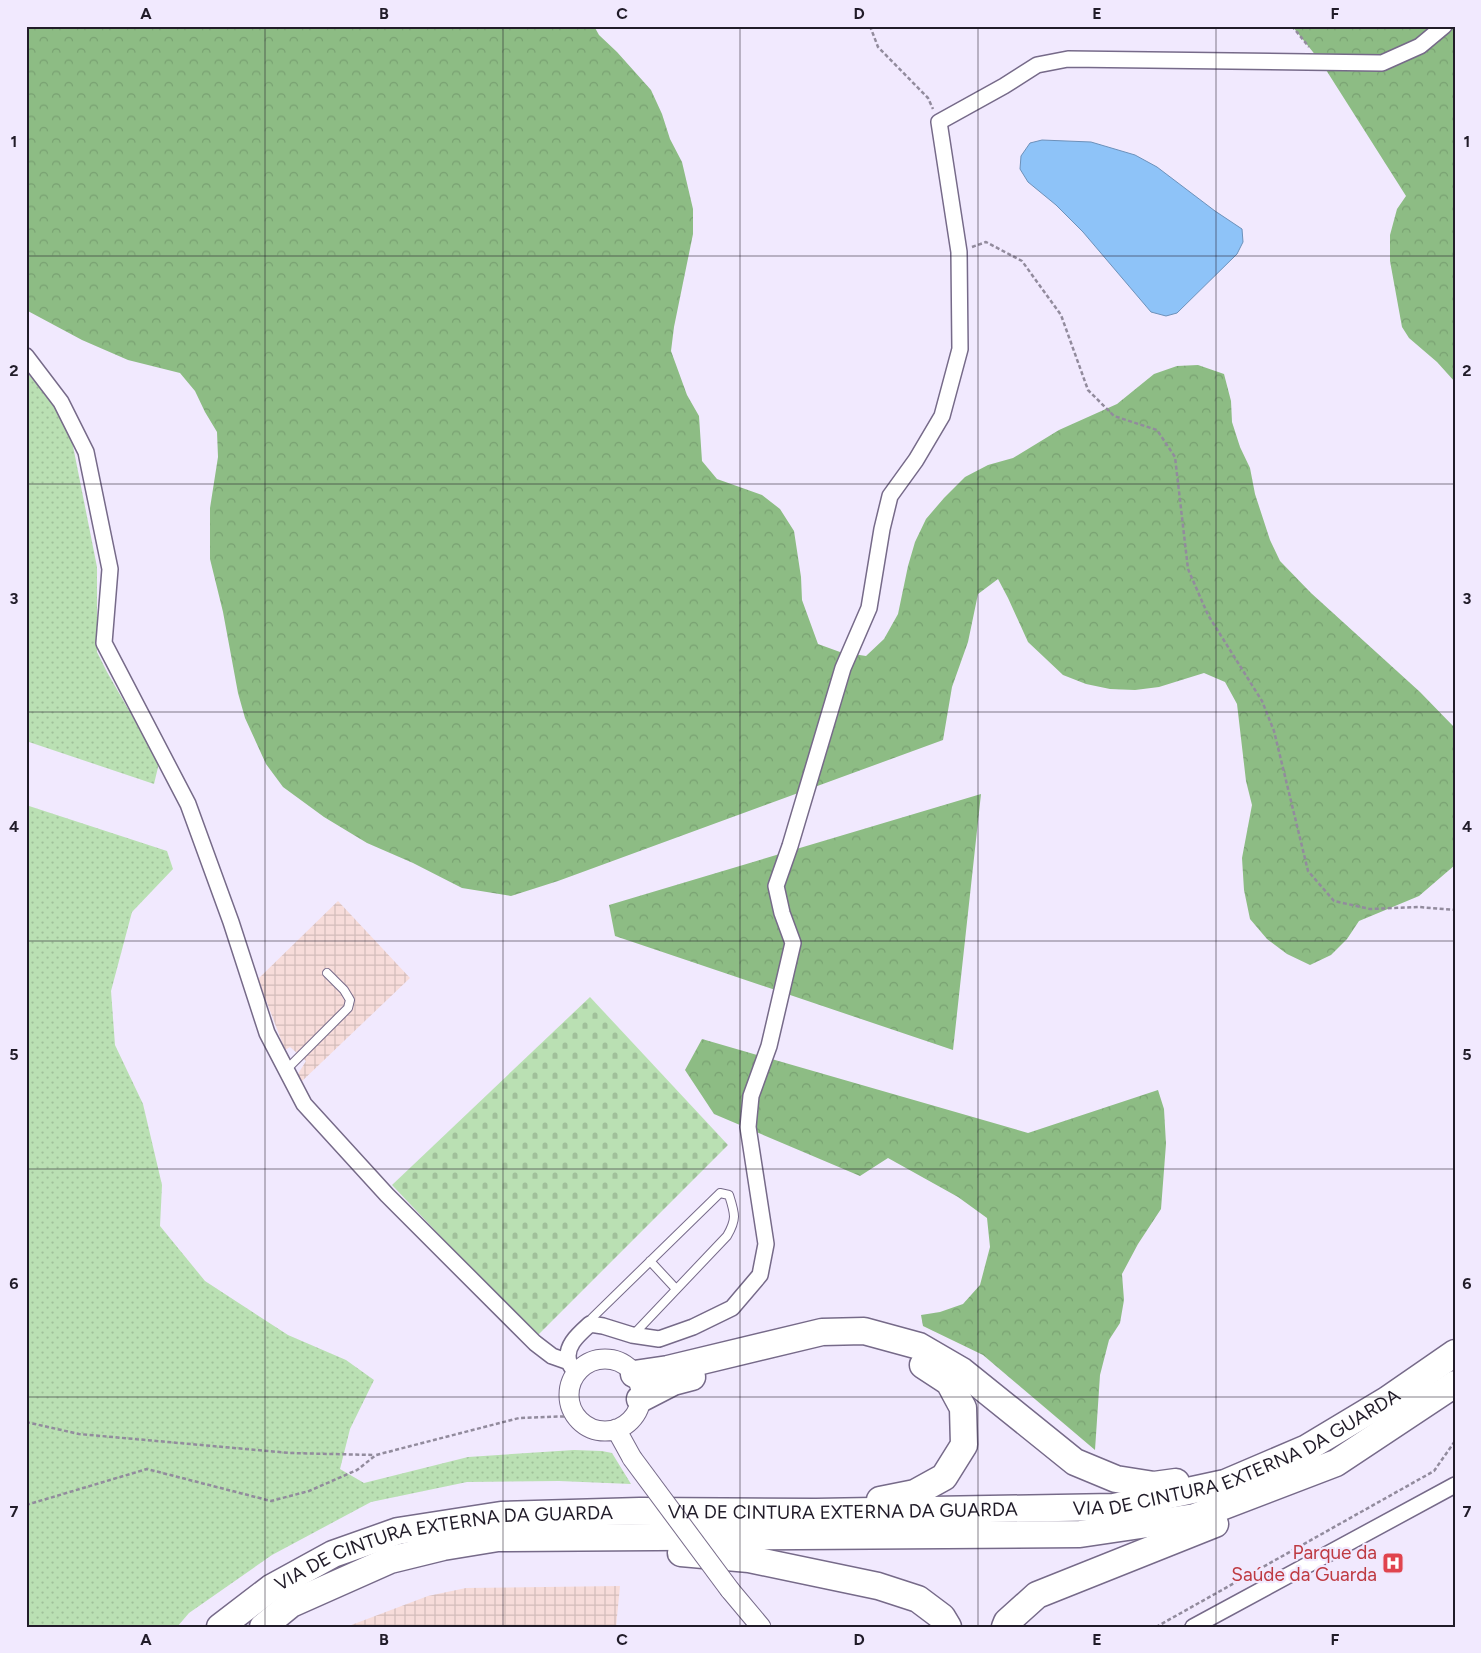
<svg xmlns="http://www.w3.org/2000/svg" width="1481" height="1653" font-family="Figtree,sans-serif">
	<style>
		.industrial { fill: url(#industrial-grid) }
		.grass { fill: url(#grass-dots) }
		.forest { fill: url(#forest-crowns) }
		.cemetery { fill: url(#cemetery-stones) }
		.water { fill: #8ec3f8; stroke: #6d91ba }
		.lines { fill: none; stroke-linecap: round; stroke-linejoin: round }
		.service-casing { stroke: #766a89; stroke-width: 10 }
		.minor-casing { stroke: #766a89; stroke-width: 18 }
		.tertiary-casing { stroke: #766a89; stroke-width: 21 }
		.trunk-casing { stroke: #766a89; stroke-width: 29 }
		.path { stroke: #928b9d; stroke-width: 2.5; stroke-dasharray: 4 2.5; stroke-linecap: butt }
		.service { stroke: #fff; stroke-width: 8 }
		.minor { stroke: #fff; stroke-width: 15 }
		.tertiary { stroke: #fff; stroke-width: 19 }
		.trunk { stroke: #fff; stroke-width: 26 }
		.tertiary-bridge-casing { stroke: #766a89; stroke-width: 21; stroke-linecap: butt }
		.tertiary-bridge { stroke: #fff; stroke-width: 19 }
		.grid { fill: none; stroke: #211c29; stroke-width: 1; stroke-opacity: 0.55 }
		.labels { text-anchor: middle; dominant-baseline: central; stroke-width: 4.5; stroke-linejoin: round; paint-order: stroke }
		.street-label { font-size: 19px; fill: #211c29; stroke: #f1e9fe }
		.health-label { font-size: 19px; fill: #be3a42; stroke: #f1e9fe; text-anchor: end }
		.neatline { fill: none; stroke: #211c29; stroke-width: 2 }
		.grid-label { font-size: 16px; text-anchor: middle; font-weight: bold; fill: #211c29 }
	</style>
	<defs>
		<pattern id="industrial-grid" width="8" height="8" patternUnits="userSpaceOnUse" patternTransform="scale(1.25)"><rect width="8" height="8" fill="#f7dcda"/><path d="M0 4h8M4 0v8" fill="none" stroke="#d3bcbb"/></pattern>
		<pattern id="grass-dots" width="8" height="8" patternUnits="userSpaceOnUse" patternTransform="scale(1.25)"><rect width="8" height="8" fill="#bae0b3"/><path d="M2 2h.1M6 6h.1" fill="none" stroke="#a0c09a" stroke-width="1.8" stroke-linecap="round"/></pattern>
		<pattern id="forest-crowns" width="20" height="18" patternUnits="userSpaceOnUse" patternTransform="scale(1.25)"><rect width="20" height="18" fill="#8dbc84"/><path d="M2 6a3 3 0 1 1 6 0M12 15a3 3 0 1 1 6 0" fill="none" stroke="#79a172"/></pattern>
		<pattern id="cemetery-stones" width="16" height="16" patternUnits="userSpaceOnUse" patternTransform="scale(1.25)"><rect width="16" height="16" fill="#bae0b3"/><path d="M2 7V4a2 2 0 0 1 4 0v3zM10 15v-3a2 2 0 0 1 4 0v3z" fill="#a0c09a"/></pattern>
	</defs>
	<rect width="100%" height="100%" fill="#f1e9fe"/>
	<!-- industrial -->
	<path class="industrial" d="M338,901L410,978L300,1083L296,1077L306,1061L290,1047L285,1050L258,979Z
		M620,1586L616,1627H346L428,1596L466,1588Z"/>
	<!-- grass -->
	<path class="grass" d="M26,371L55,407L72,441L97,567V652L107,672L159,763L154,784L26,741Z
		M26,805L167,851L173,869L132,912L111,991L115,1045L143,1104L162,1185L160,1226L205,1281L288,1335L346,1360L374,1380L350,1429L340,1469L364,1483L468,1457L574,1450L602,1451L612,1453L631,1484L559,1481L467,1482L371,1502L272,1555L189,1613L177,1627H26Z"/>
	<!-- forest -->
	<path class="forest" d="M26,26H594L599,35L617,52L651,90L662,114L670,139L682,162L693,209V234L674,327L671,351L687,395L699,416L702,461L717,479L762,495L780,509L794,531L801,577L802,600L818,644L840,652L866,656L884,639L898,614L908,566L915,542L926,519L944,498L965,477L988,465L1013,458L1059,430L1117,404L1154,374L1177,366L1198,365L1224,374L1231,401L1232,422L1240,447L1250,468L1255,494L1270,540L1280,561L1311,593L1420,692L1455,728V865L1419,896L1359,921L1347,939L1331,955L1310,965L1287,954L1267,939L1250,919L1244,890L1242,858L1252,805L1246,781L1237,704L1225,682L1204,673L1159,687L1135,690L1110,689L1086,684L1063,675L1028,642L1008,598L998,579L978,594L968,642L952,687L943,740L558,881L511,896L462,888L413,863L367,843L324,817L283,787L266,764L245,718L238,693L223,612L210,559V508L218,457L217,432L205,412L195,391L180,373L128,360L82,340L26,310Z
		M1292,26H1455V382L1437,362L1409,338L1402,327L1390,261V235L1397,209L1406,196L1321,62Z
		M981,794L953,1050L615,936L609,905Z
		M702,1039L1028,1133L1158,1090L1164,1109L1166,1144L1161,1209L1138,1244L1122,1274L1124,1300L1120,1323L1109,1340L1100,1375L1095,1450L983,1355L923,1326L921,1315L940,1312L963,1304L980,1285L990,1247L987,1218L958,1197L888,1158L860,1176L714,1114L685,1070Z"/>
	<!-- cemetery -->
	<path class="cemetery" d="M590,997L728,1145L536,1337L392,1185Z"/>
	<!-- water -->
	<path class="water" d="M1042,140L1091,142L1135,155L1157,167L1215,211L1242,229L1243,242L1237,254L1177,313L1166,316L1151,312L1083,232L1056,205L1028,182L1020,169L1021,156L1030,143Z"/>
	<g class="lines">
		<!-- service casing -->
		<g class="service-casing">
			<path id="service" d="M286,1070L348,1008L350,1000L344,990L327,973
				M650,1261L676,1289
				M590,1324L592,1318L720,1193L729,1195C735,1214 737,1219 727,1236L633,1335"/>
		</g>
		<!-- minor casing -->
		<g class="minor-casing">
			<path id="minor" d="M26,356L61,402L86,452L110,569L104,643L188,804L231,922L267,1033L304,1104L387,1195L535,1343L552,1356L569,1362
				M576,1373C574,1370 570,1366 569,1362C564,1346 579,1334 590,1324L603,1326L632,1335L659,1339L693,1327L732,1308L760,1275L766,1244L748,1127L751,1096L769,1046L793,943L782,913L776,886L790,846L843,668L869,608L882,529L890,496L916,460L942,416L960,349L959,252L939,122L1004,86L1037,65L1068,59L1382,63L1420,46L1444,26
				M1193,1627L1455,1485"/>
		</g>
		<!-- tertiary casing -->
		<g class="tertiary-casing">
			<path id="tertiary" d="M569 1395a36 36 0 1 1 72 0a36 36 0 1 1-72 0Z
				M616,1429L632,1458
				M730,1590L761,1627"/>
		</g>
		<!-- trunk casing -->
		<g class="trunk-casing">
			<g id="trunk">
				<path d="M634,1374L668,1369L822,1332L864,1331L919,1346L962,1371L1075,1462L1116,1479L1154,1485L1176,1482"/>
				<path d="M640,1399L673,1382L692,1377"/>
				<path d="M880,1500L915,1493L944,1477L964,1445L963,1408L949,1382L923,1365"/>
				<path d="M681,1553L749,1559L878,1586L918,1599L942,1617L948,1627"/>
				<path id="s1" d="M220,1627L271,1588L333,1554L398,1531L501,1515L640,1511L816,1512L1114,1507L1225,1483L1307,1448L1387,1400L1455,1353"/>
				<path d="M263,1627L291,1604L390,1560L443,1547L498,1538L1080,1534L1195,1517L1336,1463L1455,1384"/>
				<path d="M1005,1627L1007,1622L1037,1595L1215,1524"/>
			</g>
		</g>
		<!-- path -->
		<path class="path" d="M870,26L878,47L928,98L933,109
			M1292,26L1309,47
			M972,247L986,242L1022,261L1061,315L1088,390L1114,416L1157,430L1175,457L1188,569L1208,615L1262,701L1274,731L1308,871L1334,901L1370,909L1419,907L1455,910
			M26,1422L79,1434L290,1453L374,1455
			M26,1505L147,1469L271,1501L309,1491L357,1470L376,1455L519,1418L575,1416
			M1156,1627L1434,1471L1455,1441"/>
		<!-- service -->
		<use href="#service" class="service"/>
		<!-- minor -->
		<use href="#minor" class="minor"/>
		<!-- tertiary -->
		<use href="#tertiary" class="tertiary"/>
		<!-- trunk -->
		<use href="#trunk" class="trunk"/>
		<!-- tertiary-bridge casing -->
		<g class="tertiary-bridge-casing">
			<path id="tertiary-bridge" d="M632,1458L730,1590"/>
		</g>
		<!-- tertiary-bridge -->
		<use href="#tertiary-bridge" class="tertiary-bridge"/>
	</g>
	<!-- grid -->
	<path class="grid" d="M265,26V1627M503,26V1627M740,26V1627M978,26V1627M1216,26V1627M26,256H1455M26,484H1455M26,712H1455M26,941H1455M26,1169H1455M26,1397H1455"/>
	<!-- icons -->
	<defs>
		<g id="hospital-square" transform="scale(1.125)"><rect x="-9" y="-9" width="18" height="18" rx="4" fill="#e0444e" stroke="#f1e9fe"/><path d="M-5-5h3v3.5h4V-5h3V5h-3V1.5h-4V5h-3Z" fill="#fff"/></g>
	</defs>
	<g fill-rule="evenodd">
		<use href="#hospital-square" x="1393" y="1563"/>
	</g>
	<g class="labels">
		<!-- street labels -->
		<g class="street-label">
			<text stroke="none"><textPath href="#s1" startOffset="1055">VIA DE CINTURA EXTERNA DA GUARDA</textPath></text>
			<text stroke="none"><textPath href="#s1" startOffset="650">VIA DE CINTURA EXTERNA DA GUARDA</textPath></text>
			<text stroke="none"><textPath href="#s1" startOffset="245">VIA DE CINTURA EXTERNA DA GUARDA</textPath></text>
		</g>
		<!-- health labels -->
		<g class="health-label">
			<text x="1377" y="1552">Parque da<tspan x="1377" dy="22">Saúde da Guarda</tspan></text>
		</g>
	</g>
	<!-- border -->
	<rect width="1481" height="1653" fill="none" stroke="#f1e9fe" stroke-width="55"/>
	<rect x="28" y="28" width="1426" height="1598" class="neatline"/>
	<g class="grid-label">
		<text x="146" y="19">A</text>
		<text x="384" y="19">B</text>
		<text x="622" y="19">C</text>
		<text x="859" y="19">D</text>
		<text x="1097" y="19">E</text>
		<text x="1335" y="19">F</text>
		<text x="14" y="147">1</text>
		<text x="1467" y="147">1</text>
		<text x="14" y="376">2</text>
		<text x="1467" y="376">2</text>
		<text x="14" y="604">3</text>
		<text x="1467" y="604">3</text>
		<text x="14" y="832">4</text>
		<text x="1467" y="832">4</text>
		<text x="14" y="1060">5</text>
		<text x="1467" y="1060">5</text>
		<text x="14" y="1289">6</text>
		<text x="1467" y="1289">6</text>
		<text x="14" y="1517">7</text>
		<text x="1467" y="1517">7</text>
		<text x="146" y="1645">A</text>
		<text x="384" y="1645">B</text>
		<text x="622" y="1645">C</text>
		<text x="859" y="1645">D</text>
		<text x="1097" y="1645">E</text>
		<text x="1335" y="1645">F</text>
	</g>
</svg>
